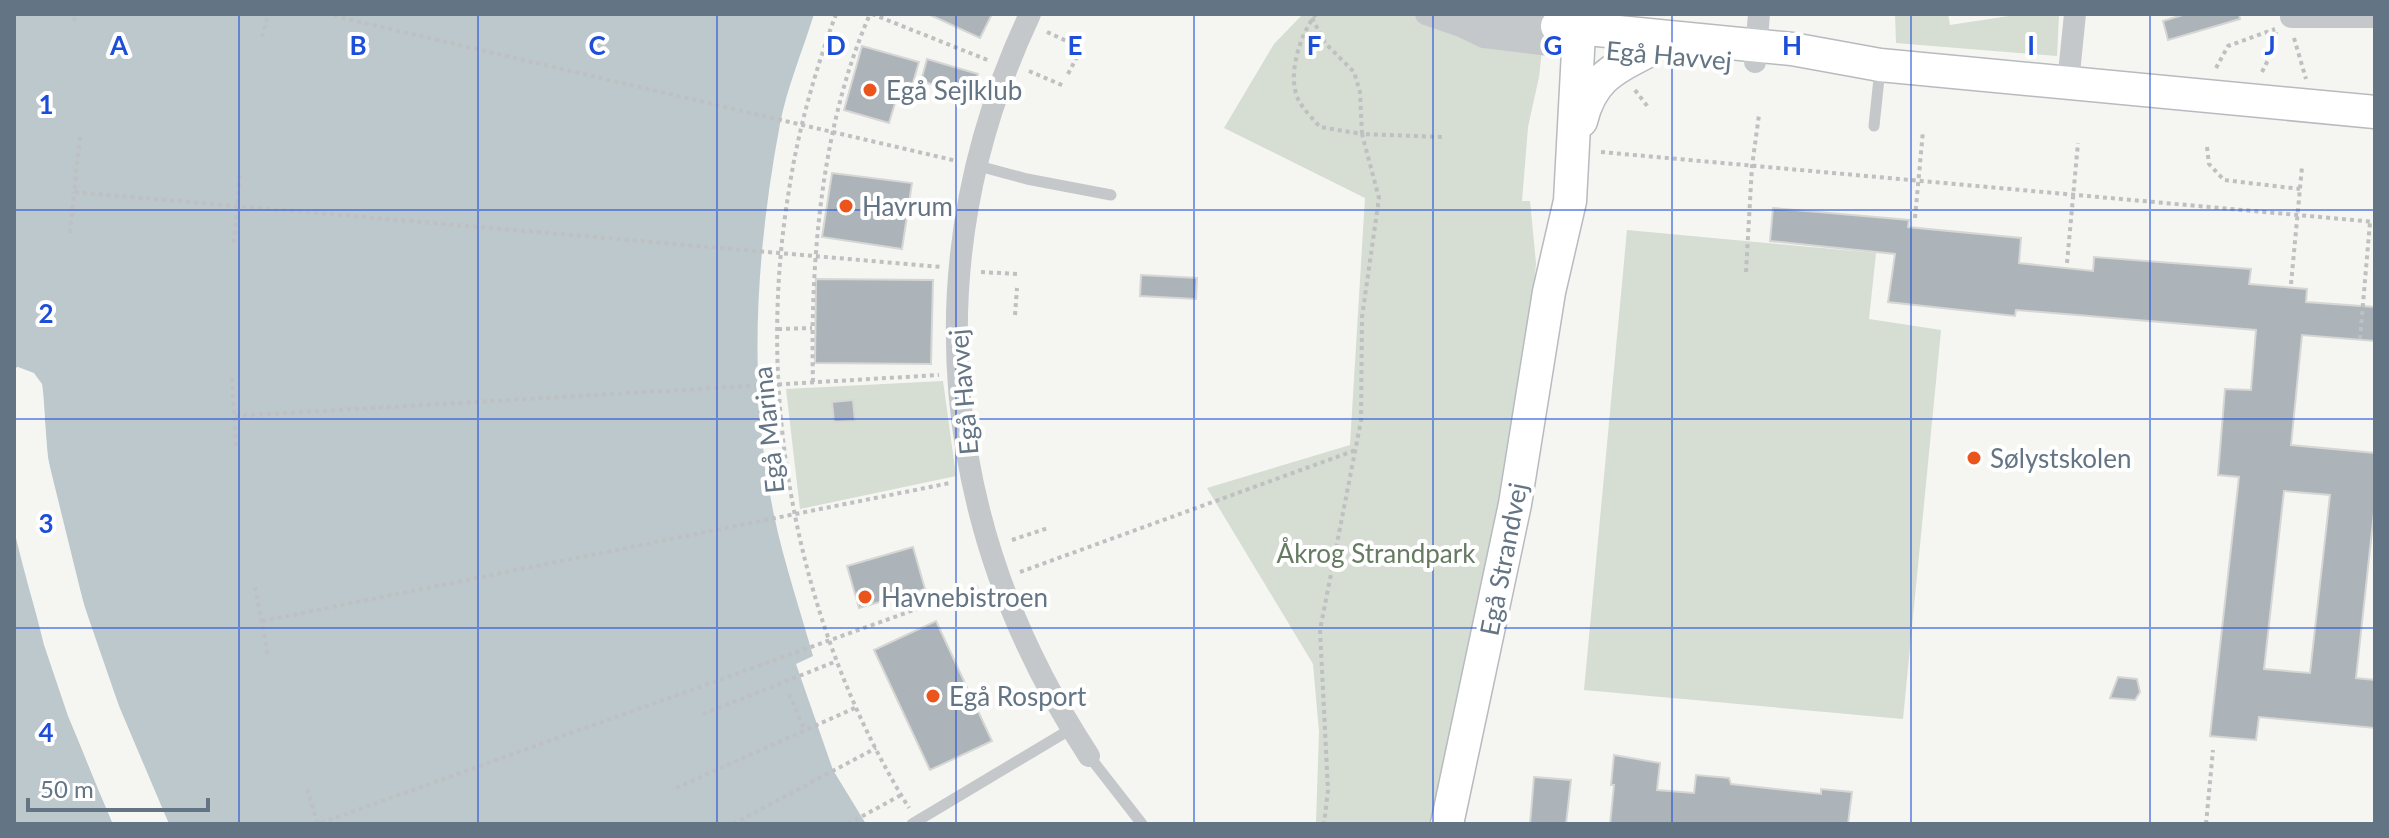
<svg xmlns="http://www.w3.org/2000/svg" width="2389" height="838" font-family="Lato,sans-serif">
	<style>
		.green { fill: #d6ddd2 }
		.water { fill: #bdc8cd }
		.pier { fill: #f5f5f1 }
		.building { fill: #acb3b9; stroke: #d6d7d4; stroke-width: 2; fill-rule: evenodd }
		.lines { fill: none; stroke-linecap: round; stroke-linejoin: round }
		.secondary-casing { stroke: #b7bbc0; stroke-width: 35 }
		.path { stroke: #bec0c2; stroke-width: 4; stroke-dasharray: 4 4; stroke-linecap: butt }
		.lane { stroke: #c5c8cb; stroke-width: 11 }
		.street { stroke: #c5c8cb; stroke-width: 22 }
		.secondary { stroke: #fff; stroke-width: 32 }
		.grid { fill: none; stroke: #1d4ed8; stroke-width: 2; stroke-opacity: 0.55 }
		.poi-dot { fill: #eb551c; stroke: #fff; stroke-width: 3 }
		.labels { text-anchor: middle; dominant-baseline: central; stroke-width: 8; stroke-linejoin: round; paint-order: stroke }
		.street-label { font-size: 26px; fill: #637484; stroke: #fff }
		.poi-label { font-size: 26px; fill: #637484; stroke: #fff; text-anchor: start }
		.park-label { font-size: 26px; fill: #667b62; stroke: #fff }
		.grid-label { font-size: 26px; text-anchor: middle; font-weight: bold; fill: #1d4ed8; stroke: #fff; stroke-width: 8; stroke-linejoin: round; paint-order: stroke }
	</style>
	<rect width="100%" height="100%" fill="#f5f5f1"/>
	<!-- green -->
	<path class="green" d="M1303,14H1546L1539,77L1528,127L1522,201H1530L1536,263L1532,306L1500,500L1432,824H1316L1319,732L1313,664L1207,488L1350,445L1365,198L1224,128L1274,44Z
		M1895,14H1948L1950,25L2022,14H2059L2057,56L1896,43Z
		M1627,230L1876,253L1869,319L1941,330L1903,719L1584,690Z
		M943,381L956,476L800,509L786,389Z"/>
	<!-- water -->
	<path class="water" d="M14,14H814C803,50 787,87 780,124C756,251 747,388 774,515C784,563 800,609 813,656L796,664L833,770L866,824H169C115,710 73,588 49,463C44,438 46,410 42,384L18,367L14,369Z
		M14,530C38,631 71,729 113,824H14Z"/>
	<!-- pier -->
	<path class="pier" d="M18,367L34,373L42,384L48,459L84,605L119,706L169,824H165L150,794L115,708L81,606L44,460L38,386L31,377L18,371L14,373V369Z
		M14,526L18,529L48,643L72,715L117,824H113L68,716L44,645Z"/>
	<!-- building -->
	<path class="building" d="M928,14H992L980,38Z
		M2186,14H2239L2240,19L2168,40L2163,21Z
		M862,46L919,62L912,86L901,83L889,123L844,110Z
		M927,59L978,74L971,96L921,81Z
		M832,173L912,183L902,249L822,237Z
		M1773,208L1909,220L1908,227L2021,238L2019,263L2093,271L2094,257L2251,269L2249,284L2307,289L2306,302L2375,307V341L2302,335L2291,445L2375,453V503L2356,678L2375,680V728L2259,717L2256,740L2210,736L2239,477L2218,475L2225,389L2251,390L2256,330L2016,310L2015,316L1888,302L1895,254L1770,241ZM2284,491L2330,495L2310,673L2264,669Z
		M1141,275L1197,278L1196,299L1140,296Z
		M816,279L933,280L931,364L815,363Z
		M853,400L855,421L834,422L832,402Z
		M913,547L925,589L859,608L847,566Z
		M936,621L992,741L930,770L874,650Z
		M2118,677L2137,679L2140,692L2135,700L2110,698Z
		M1614,755L1660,763L1657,790L1694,793L1696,775L1729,778L1731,784L1821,794V789L1852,792L1848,824H1610L1614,785H1611Z
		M1534,777L1571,780L1566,824H1530Z"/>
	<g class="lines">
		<!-- secondary casing -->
		<g class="secondary-casing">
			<path id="secondary" d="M1557,26L1792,49L1880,65L2375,112
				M1581,121C1591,80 1611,70 1646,52
				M1447,824L1515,504L1549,292L1570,201L1580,14"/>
		</g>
		<!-- path -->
		<path class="path" d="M326,14L957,161
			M836,14C815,71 798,130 789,190C754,400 797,627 909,808
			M872,14L990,61
			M1316,14C1300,34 1286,77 1299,101C1304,110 1313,119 1320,127L1362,134L1379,198L1362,317L1361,421L1320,630L1328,790L1324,824
			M1312,18L1325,43L1354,72L1360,92L1362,134L1442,137
			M74,21L76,14
			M1047,32L1082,48
			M262,37L268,14
			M2294,38L2306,79
			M2216,68L2228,46L2275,29
			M1029,71L1064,86
			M2262,72L2271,54L2276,32
			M1068,74L1081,49
			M1635,90L1648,107
			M80,137L74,192L941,267
			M2207,147L2209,164L2224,180L2300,189
			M1601,152L2375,222
			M1915,218L1923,131
			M70,233L74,192
			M234,243L240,171
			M2067,263L2078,143
			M981,272L1018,274
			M1746,272L1752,166L1759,115
			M2291,284L2302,167
			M1015,315L1017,288
			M778,329L812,328
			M2360,339L2370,222
			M232,378L236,449
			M813,382C810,262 821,125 870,14
			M235,416L939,375
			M1012,540L1048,528
			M1020,572L1356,450
			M255,587L268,656
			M262,621L950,483
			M789,694L805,731
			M703,714L837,661
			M676,788L857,707
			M307,789L318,824L978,587
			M733,824L876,748
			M848,824L901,795
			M2206,824L2213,750"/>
		<!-- lane -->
		<path class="lane" d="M1874,126L1880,69
			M975,165L1027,179L1111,195
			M1089,756L1142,824
			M912,824L1071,729"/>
		<!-- street -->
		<path class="street" d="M1030,14C913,263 939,527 1089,756
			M1426,14L1461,26L1484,37L1557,46
			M2291,14V17H2375
			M1466,25L1512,23L1557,26
			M1755,62L1759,14
			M2068,83L2075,14"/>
		<!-- secondary -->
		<use href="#secondary" class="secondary"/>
	</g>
	<!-- grid -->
	<path class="grid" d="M239,14V824M478,14V824M717,14V824M956,14V824M1194,14V824M1433,14V824M1672,14V824M1911,14V824M2150,14V824M14,210H2375M14,419H2375M14,628H2375"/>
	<!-- markers -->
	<g class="poi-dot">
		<circle cx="870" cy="90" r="8"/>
		<circle cx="846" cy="206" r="8"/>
		<circle cx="1974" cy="458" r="8"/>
		<circle cx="865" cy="597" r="8"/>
		<circle cx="933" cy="696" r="8"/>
	</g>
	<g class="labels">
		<!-- street labels -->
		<g class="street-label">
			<text transform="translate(1669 55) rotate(5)">Egå Havvej</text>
			<text transform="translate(963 392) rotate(-95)">Egå Havvej</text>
			<text transform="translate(768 430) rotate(-96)">Egå Marina</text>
			<text transform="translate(1503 559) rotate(-79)">Egå Strandvej</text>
		</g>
		<!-- poi labels -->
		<g class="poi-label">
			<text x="886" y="90">Egå Sejlklub</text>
			<text x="862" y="206">Havrum</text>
			<text x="1990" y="458">Sølystskolen</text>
			<text x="881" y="597">Havnebistroen</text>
			<text x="949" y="696">Egå Rosport</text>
		</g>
		<!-- park labels -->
		<g class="park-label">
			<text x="1376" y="553">Åkrog Strandpark</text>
		</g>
	</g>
	<g class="grid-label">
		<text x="119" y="55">A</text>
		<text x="358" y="55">B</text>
		<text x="597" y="55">C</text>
		<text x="836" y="55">D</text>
		<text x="1075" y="55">E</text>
		<text x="1314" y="55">F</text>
		<text x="1553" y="55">G</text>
		<text x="1792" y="55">H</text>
		<text x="2031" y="55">I</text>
		<text x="2270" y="55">J</text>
		<text x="46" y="114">1</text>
		<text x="46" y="323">2</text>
		<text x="46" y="533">3</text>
		<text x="46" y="742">4</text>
	</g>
	<!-- border -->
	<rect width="2389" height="838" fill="none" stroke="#637484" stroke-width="32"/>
	<!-- scale -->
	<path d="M28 798v12h180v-12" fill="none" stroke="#637484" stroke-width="4"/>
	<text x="40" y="798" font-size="24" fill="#637484" stroke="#ffffff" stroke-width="6" paint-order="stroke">50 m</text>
</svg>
